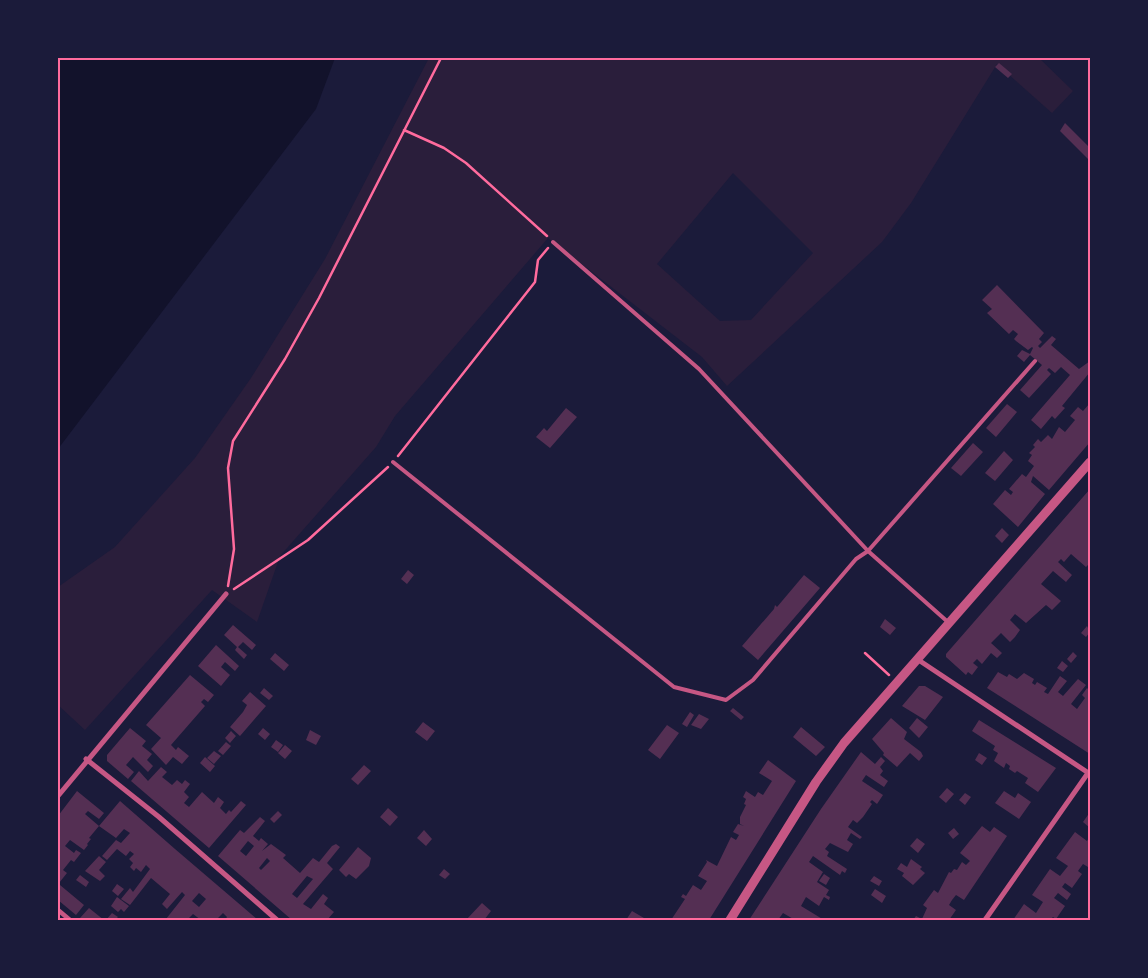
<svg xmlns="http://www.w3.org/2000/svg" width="1148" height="978" font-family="Montserrat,sans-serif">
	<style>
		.green { fill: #2a1e3b; fill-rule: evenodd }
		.water { fill: #12122b }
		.building { fill: #542f53; fill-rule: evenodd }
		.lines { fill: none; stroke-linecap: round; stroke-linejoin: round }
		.path { stroke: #ff6b9d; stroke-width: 2.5 }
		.service { stroke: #c65784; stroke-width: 4 }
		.pedestrian { stroke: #c65784; stroke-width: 4.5 }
		.minor { stroke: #c65784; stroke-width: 5 }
		.tertiary { stroke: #c65784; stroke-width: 9 }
		.neatline { fill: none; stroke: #ff6b9d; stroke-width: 2 }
	</style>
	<rect width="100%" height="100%" fill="#1b1b3a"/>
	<!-- green -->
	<path class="green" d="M429,58H1039L1073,91L1052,113L997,64L911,203L882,242L727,386L702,357L548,238L395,416L376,447L280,556L257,622L212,590L85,730L58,705V587L115,547L195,458L251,378L325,259ZM733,173L813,253L751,320L720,321L657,264Z"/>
	<!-- water -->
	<path class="water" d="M58,58H335L316,109L58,449Z"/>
	<!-- building -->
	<path class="building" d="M999,63L1012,74L1008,78L995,67Z
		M1065,123L1090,148V161L1060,131Z
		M997,285L1044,333L1039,339L1042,342L1038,346L1040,348L1052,336L1056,339L1051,345L1079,369L1090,361V372L1062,406L1065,408L1055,419L1052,416L1041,429L1031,420L1070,375L1061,367L1055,373L1049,368L1047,370L1051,374L1029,398L1020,390L1042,365L1030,355L1024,362L1017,356L1022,350L1030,354L1033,348L1032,347L1028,350L1016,341L1014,339L1018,334L1013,330L1009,334L987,313L992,309L982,300Z
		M1090,403V442L1049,490L1033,476L1031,482L1045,494L1018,527L993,504L1005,490L1011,495L1013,492L1009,489L1022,474L1026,477L1034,466L1028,461L1032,455L1029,453L1035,447L1033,445L1038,439L1041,442L1048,435L1052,439L1059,427L1065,432L1075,420L1070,416L1078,407L1083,411Z
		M1007,404L1017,412L996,437L986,428Z
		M566,408L577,417L550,448L536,437L544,428L547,431Z
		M973,443L983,452L961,476L951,468Z
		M1004,451L1013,460L995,481L985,473Z
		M1090,489V563L1086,567L1071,554L1064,562L1061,559L1058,562L1072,575L1066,582L1053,571L1041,584L1061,601L1052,610L1046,605L1026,623L1015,614L1010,620L1020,630L1015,637L1010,642L1001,633L991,643L1002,653L997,658L991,653L982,664L977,659L973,663L978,667L972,675L968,672L966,675L946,657V654Z
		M1002,528L1009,535L1002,543L995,536Z
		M408,570L414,575L407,584L401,579Z
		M804,575L820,588L758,660L742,646L774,609L775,605L777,607Z
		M885,619L896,628L890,635L880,627Z
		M233,625L256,645L252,650L243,642L238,647L247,655L244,659L235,650L237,647L224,635Z
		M1087,626L1090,632L1086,637L1081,633Z
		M216,645L239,666L235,671L225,662L221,667L230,675L221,686L198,666Z
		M1073,652L1077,656L1071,663L1067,659Z
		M275,653L289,665L284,671L270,659Z
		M1062,661L1068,666L1063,672L1057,668Z
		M998,672L1007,677L1009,674L1017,679L1024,673L1034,679L1032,683L1035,685L1037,682L1047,688L1044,692L1048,694L1060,676L1067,681L1058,692L1063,696L1078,679L1086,685L1071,704L1077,709L1085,698L1082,695L1087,688L1090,691V754L987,688Z
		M190,675L214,695L208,702L204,699L201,702L205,706L171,745L176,750L178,747L189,756L182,764L173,757L166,765L151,749L161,738L146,725Z
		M919,686H925L943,697L925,720L902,706Z
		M264,688L273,696L269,700L260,693Z
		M250,692L266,706L240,736L230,727L243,712L247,705L242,701Z
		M733,708L744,717L741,720L730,711Z
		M690,712L694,715L687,727L682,724Z
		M699,714L709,719L701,729L691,725Z
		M891,718L907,732L904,739L921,752L923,756L919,761L910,753L897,767L883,755L884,753L872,739Z
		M917,718L928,727L919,738L909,728Z
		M979,720L1056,768L1038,792L1025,783L1028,778L1017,771L1015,773L1009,769L1010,766L1006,763L1004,768L994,761L998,753L993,750L995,746L972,731Z
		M423,722L435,731L427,741L415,732Z
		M667,725L679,733L660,759L648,750Z
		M801,727L825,747L816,756L793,737Z
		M130,728L146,741L142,746L152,754L147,760L153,766L148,772L133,757L126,765L134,772L128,779L107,761V755Z
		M263,728L270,734L265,740L258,734Z
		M310,730L321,736L316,745L306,740Z
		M231,731L236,736L230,743L225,738Z
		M276,740L283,745L278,752L271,747Z
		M226,742L231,746L223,755L218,751Z
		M285,745L292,751L285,759L278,753Z
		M214,751L221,756L214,764L207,758Z
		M861,752L875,764L881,757L885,761L880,767L883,771L880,775L888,781L884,787L866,775L862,781L883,795L877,804L872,800L870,802L872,804L863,817L857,823L853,820L848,827L862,837L860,839L851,833L847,840L853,844L848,852L830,843L825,849L829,852L827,856L847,869L845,873L842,871L840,875L813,856L809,862L823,872L817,882L829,890L826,895L830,897L829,900L824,897L819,906L806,897L801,906L824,920H795L783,913L778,920H749L821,809Z
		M979,753L987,758L982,765L975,760Z
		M205,757L215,766L210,772L200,763Z
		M768,760L796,781L709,920H671L685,899L681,897L683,894L686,896L693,885L701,890L707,881L698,876L707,862L706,860L717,866L731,837L736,840L739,835L733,832L738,824L744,826L740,824V817L746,805L744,804L746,799L743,797L746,791L755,797L758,792L763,795L772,781L759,773Z
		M364,765L371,771L358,785L351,779Z
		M161,767L167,772L162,777L172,785L177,780L182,784L185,780L190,784L184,792L189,797L184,803L189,807L202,792L214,803L218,797L224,802L220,808L226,814L229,810L231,812L241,801L246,805L209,848L131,781L139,771L148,781Z
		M947,788L954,794L946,803L939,797Z
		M77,791L104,813L99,819L88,811L85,814L99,826L89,838L91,839L87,844L88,845L84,850L70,840L65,846L74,853L76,850L81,853L74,862L71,860L63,870L67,873L59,883L58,816Z
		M1004,791L1015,798L1018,793L1031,802L1019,819L995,803Z
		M965,793L971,797L965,805L959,800Z
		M120,801L175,849L258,920H225L227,917L223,913L216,920H201L193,914L187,920H169L166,919L185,895L182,892L167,909L162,904L170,894L151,878L130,905L121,899L130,888L133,892L150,869L146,865L141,872L136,868L134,871L130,867L133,863L129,859L134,854L130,851L126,856L117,849L107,860L102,856L116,840L121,843L130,833L124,829L116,838L99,826ZM199,893L206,899L199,907L192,901Z
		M388,808L398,817L390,826L380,817Z
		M278,811L282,815L274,823L270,819Z
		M1090,812V828L1083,822Z
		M260,817L265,821L253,836L259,841L261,838L268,844L262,851L271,844L286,855L283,858L300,873L313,858L319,862L332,846L336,844L340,847L327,863L333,869L303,904L311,909L323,894L328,898L324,904L334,912L327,920H292L218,856L240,830L244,833ZM248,841L254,846L246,856L240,851ZM267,858L270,861L261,870L259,868ZM307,876L313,879L297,898L292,894Z
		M982,826L990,832L994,827L1007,836L964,900L956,895L952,900L949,905L956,910L949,920H913L916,916L922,919L927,908L923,905L934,890L938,893L949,872L951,873L954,869L957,870L962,862L966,865L970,861L960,853Z
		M954,828L959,834L953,839L948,833Z
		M424,830L432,839L426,846L417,838Z
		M1075,832L1087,841L1090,836V864L1088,867L1083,864L1078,871L1082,874L1072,888L1065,883L1062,887L1071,894L1067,900L1058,893L1054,898L1065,906L1056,919L1053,917L1050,920H1013L1024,904L1036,913L1043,902L1032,895L1050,869L1060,876L1068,866L1056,858Z
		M917,838L925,844L918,853L910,846Z
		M358,847L371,858L369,866L356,879L349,874L346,877L339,870Z
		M99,856L106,862L99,870L105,876L100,881L85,871Z
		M911,859L922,867L920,869L925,873L913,885L902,876L904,873L897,869L901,863L907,867Z
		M444,869L450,874L445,879L439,875Z
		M824,874L830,878L826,885L819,881Z
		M80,875L89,882L86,887L76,880Z
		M874,876L882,881L879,886L870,881Z
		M117,884L124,889L118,896L112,891Z
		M60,885L84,905L76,915L58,900Z
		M875,889L886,896L882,903L871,895Z
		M117,897L129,906L124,912L121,909L118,912L111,906Z
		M482,903L491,911L484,920H466Z
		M89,908L104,920H83L80,918Z
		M632,911L644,918L642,920H626Z
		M112,913L118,917L115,920H106Z"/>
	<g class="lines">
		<!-- path -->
		<path class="path" d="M404,130L444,148L466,163L547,236
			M398,456L535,282L538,260L548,248
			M228,586L234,549L228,468L233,441L285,359L319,298L441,58
			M234,589L308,540L388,467
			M865,653L889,675"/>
		<!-- service -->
		<path class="service" d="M553,242L699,369L868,551L949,623
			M393,462L674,687L726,700L753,680L856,559L868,551L1035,361"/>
		<!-- pedestrian -->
		<path class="pedestrian" d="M58,910L70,920"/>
		<!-- minor -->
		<path class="minor" d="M917,659L1090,774
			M86,759L159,817L277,920
			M58,796L226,594
			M985,920L1088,773"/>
		<!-- tertiary -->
		<path class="tertiary" d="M730,920L816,782L844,743L1090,462"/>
	</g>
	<!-- border -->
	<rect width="1148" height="978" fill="none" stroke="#1b1b3a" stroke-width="118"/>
	<rect x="59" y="59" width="1030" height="860" class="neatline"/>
</svg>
